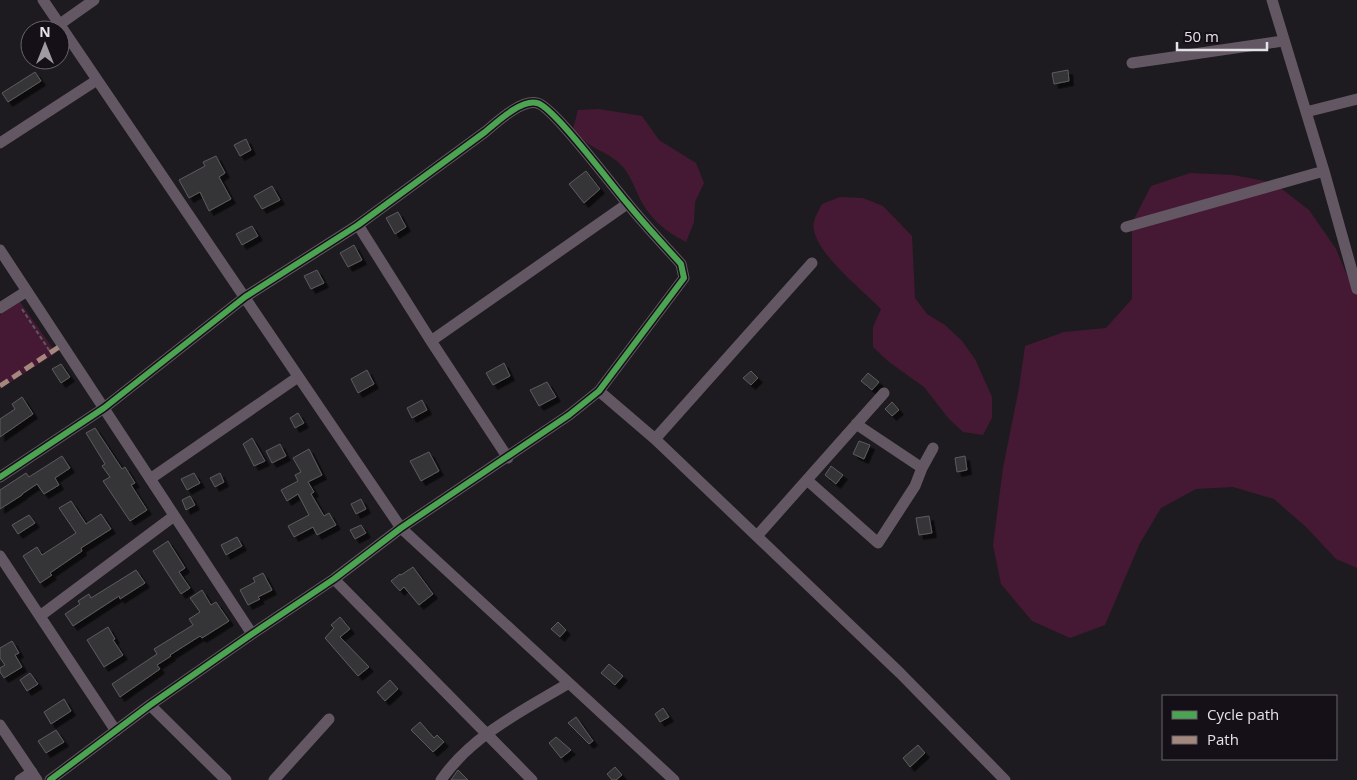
<svg xmlns="http://www.w3.org/2000/svg" width="1357" height="780" font-family="'Open Sans',sans-serif">
	<style>
		.green { fill: #451933 }
		.building { fill: #363539; stroke: #5c5b5f; filter: url(#shadow) }
		.lines { fill: none; stroke-linecap: round; stroke-linejoin: round }
		.path { stroke: #5f5860; stroke-width: 2; stroke-dasharray: 4 2.5; stroke-linecap: butt }
		.street { stroke: #645764; stroke-width: 11 }
		.quiet { stroke: #a5887d; stroke-width: 5; stroke-dasharray: 10 5; stroke-linecap: butt }
		.cycleway-casing { stroke: #151018; stroke-width: 9 }
		.cycleway { stroke: #4ca352; stroke-width: 6 }
	</style>
	<defs>
		<filter id="shadow"><feDropShadow dx="4.5" dy="4.5" stdDeviation="0" flood-color="#0009"/></filter>
	</defs>
	<rect width="100%" height="100%" fill="#1d1b1f"/>
	<!-- green -->
	<path class="green" d="M599,109L642,116L659,140L696,163L704,183L695,202L694,222L686,242C666,232 649,218 639,197C634,186 629,172 620,164C610,154 598,151 587,143C582,139 578,134 573,129L578,110Z
		M1190,173L1233,175L1274,183L1309,210L1336,249L1352,287L1357,294V568L1336,559L1307,528L1274,499L1233,487L1196,489L1161,508L1140,543L1105,625L1070,638L1032,621L1001,584L993,545L1003,468L1019,388L1025,346L1064,332L1106,328L1132,299V223L1151,186Z
		M840,197L863,198L883,206L912,236L915,298L927,314L945,325L962,341L975,359L992,397V418L983,435L963,432L949,419L924,387L889,362L873,347V327L881,309C864,291 808,248 814,222C815,216 819,210 822,204Z
		M20,302L56,353L0,389V315Z"/>
	<!-- building -->
	<path class="building" d="M1068,70L1069,81L1054,84L1052,73Z
		M35,72L41,81L8,102L2,93Z
		M246,139L251,150L240,156L234,145Z
		M216,156L225,173L219,177L231,199L209,211L200,192L189,198L179,180L205,166L203,162Z
		M586,171L600,189L584,203L569,184Z
		M272,186L280,200L262,209L254,196Z
		M398,212L406,227L395,234L386,218Z
		M252,226L258,236L242,245L236,234Z
		M354,245L362,260L348,267L340,253Z
		M317,270L324,283L311,289L304,276Z
		M504,363L510,376L493,385L486,373Z
		M61,364L70,377L61,383L52,369Z
		M367,370L374,384L358,393L351,379Z
		M751,371L758,378L751,385L743,378Z
		M868,373L879,382L872,390L861,381Z
		M547,382L556,397L539,406L530,390Z
		M22,397L33,414L0,437V419L15,409L12,404Z
		M422,400L427,410L412,418L407,408Z
		M892,402L899,410L892,416L885,409Z
		M298,413L304,423L295,428L290,418Z
		M95,428L122,469L125,467L135,483L131,485L147,510L130,521L103,481L110,477L102,466L105,464L86,433Z
		M252,438L265,461L254,466L243,444Z
		M859,441L870,445L864,459L853,454Z
		M280,444L286,456L272,463L266,451Z
		M309,449L322,475L308,482L314,492L311,494L324,516L329,513L336,525L317,535L313,527L294,537L288,526L309,515L298,494L287,501L281,490L298,481L295,475L301,472L293,458Z
		M429,452L439,471L421,481L410,461Z
		M62,456L70,468L55,478L59,485L44,494L37,484L22,494V495L0,509V490L26,473L29,477Z
		M965,456L967,470L957,472L955,458Z
		M831,466L843,475L836,484L825,475Z
		M194,473L200,483L187,490L181,479Z
		M220,473L224,482L215,487L210,478Z
		M190,496L195,505L186,510L182,500Z
		M361,499L366,509L356,514L351,504Z
		M71,501L86,524L101,514L111,529L81,548L82,551L50,573L52,575L40,583L23,556L37,547L42,555L76,533L59,508Z
		M29,515L35,523L18,534L12,525Z
		M929,516L932,533L919,535L916,518Z
		M361,525L366,533L355,539L350,530Z
		M237,537L242,546L226,555L221,545Z
		M168,541L185,568L179,572L190,588L181,594L153,551Z
		M413,567L433,594L419,605L404,587L400,591L391,581L400,574L401,575Z
		M136,570L145,583L120,599L119,596L73,626L65,614L80,604L78,601L89,594L91,598Z
		M263,573L272,590L258,597L260,599L248,605L240,590L255,582L253,578Z
		M202,590L211,605L216,602L229,621L202,638L200,636L170,655L171,656L157,665L160,669L120,697L112,684L157,654L154,649L193,625L189,619L200,612L190,598Z
		M340,617L350,629L340,637L369,667L358,676L325,638L334,628L331,625Z
		M558,622L566,630L560,637L551,629Z
		M108,627L115,639L113,640L123,655L104,667L87,640Z
		M12,641L19,653L15,655L22,667L4,678L0,672V668L5,665L0,658V648Z
		M609,664L623,676L615,685L601,673Z
		M30,673L38,684L27,691L20,680Z
		M390,680L398,689L385,701L377,692Z
		M64,699L71,711L51,724L44,712Z
		M663,708L669,717L660,722L655,714Z
		M576,717L593,741L589,744L568,723Z
		M420,722L434,738L437,735L444,742L433,752L411,730Z
		M56,730L64,742L46,753L38,741Z
		M556,737L571,750L561,758L549,743Z
		M918,745L925,753L910,767L903,758Z
		M615,767L622,775L616,780H612L607,774Z
		M458,770L468,780H451Z"/>
	<g class="lines">
		<!-- path -->
		<path class="path" d="M22,309L51,353"/>
		<!-- street -->
		<path class="street" d="M43,0L401,528L674,780
			M1272,0L1324,171L1357,289
			M60,24L94,0
			M1132,63L1283,41
			M1306,112L1357,99
			M0,143L97,80
			M358,225L431,341L508,458
			M1126,227L1324,171
			M0,250L252,634
			M0,308L27,291
			M431,341L627,204
			M599,391L655,439L900,673L1005,780
			M856,424L922,468
			M655,439L812,263
			M0,477L104,408L245,297L358,225L485,132C496,123 521,99 537,103C553,106 613,187 628,204C645,225 663,244 681,264L684,278L599,391L569,415L401,528L334,579L252,634L150,705L50,780
			M150,479L298,377
			M807,480L878,543L915,486L922,468L933,448
			M757,536L884,393
			M0,556L116,731
			M334,579L532,780
			M40,616L174,516
			M150,705L226,780
			M0,725L37,780
			M20,780L32,772
			M274,780L329,719
			M441,780C472,735 524,710 569,683"/>
		<!-- quiet -->
		<path class="quiet" d="M0,386L62,345"/>
		<!-- cycleway casing -->
		<g class="cycleway-casing">
			<path id="cycleway" d="M0,477L104,408L245,297L358,225L485,132C496,123 521,99 537,103C553,106 613,187 628,204C645,225 663,244 681,264L684,278L599,391L569,415L401,528L334,579L252,634L150,705L50,780"/>
		</g>
		<!-- cycleway -->
		<use href="#cycleway" class="cycleway"/>
	</g>
	<!-- legend -->
	<rect x="1162" y="695" width="175" height="65" fill="#151018" stroke="#68646b"/>
	<rect x="1172" y="711" width="25" height="8" fill="#4ca352" stroke="#68646b"/>
	<text x="1207" y="720" font-size="15" fill="#e4e1e7">Cycle path</text>
	<rect x="1172" y="736" width="25" height="8" fill="#a5887d" stroke="#68646b"/>
	<text x="1207" y="745" font-size="15" fill="#e4e1e7">Path</text>
	<!-- north arrow -->
	<g transform="translate(45 45)"><circle r="24" fill="#151018" stroke="#68646b"/>
	<path d="M0-4L9 19L0 12L-9 19Z" fill="#9e9ca1"/>
	<text y="-8" font-size="14" font-weight="bold" text-anchor="middle" fill="#e4e1e7">N</text>
	</g>
	<!-- scale -->
	<path d="M1177 42v8h90v-8" fill="none" stroke="#e4e1e7" stroke-width="2.5"/>
	<text x="1184" y="42" font-size="15" fill="#e4e1e7" stroke="#151018" stroke-width="4" paint-order="stroke">50 m</text>
</svg>
